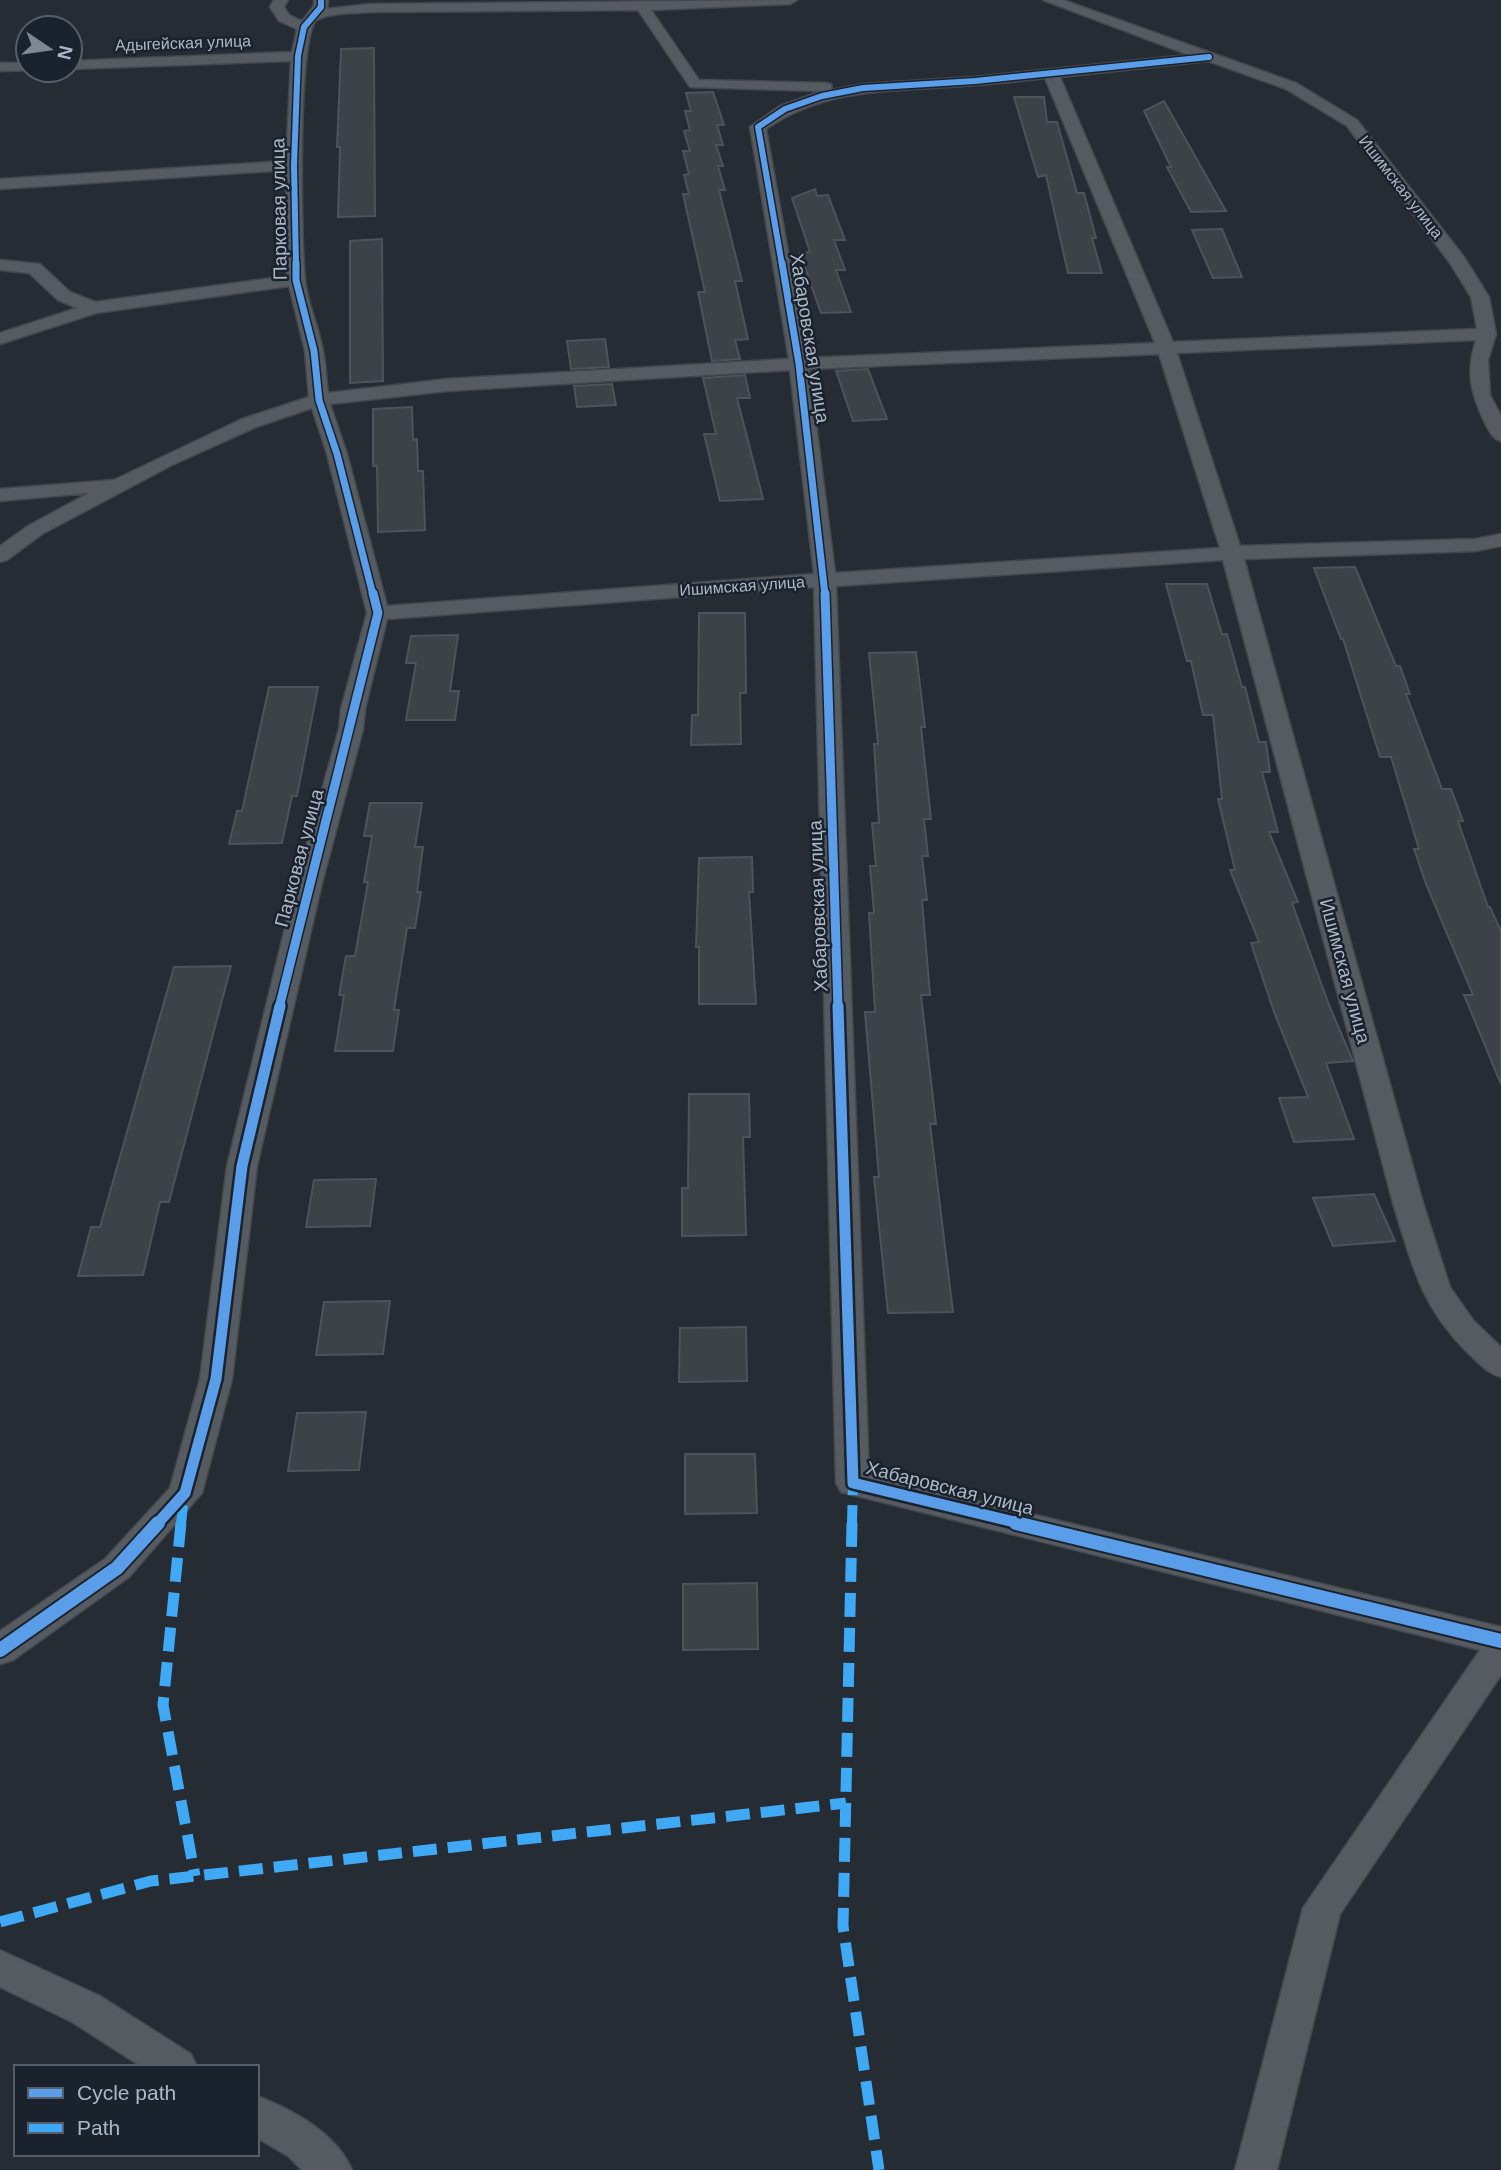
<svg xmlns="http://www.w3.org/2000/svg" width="1501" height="2170" font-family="Arial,sans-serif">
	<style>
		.building { fill: #3d4148; stroke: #4d535b; stroke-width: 2 }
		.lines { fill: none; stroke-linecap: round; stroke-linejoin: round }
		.street-casing { stroke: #44484d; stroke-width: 3 }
		.street { fill: #565a61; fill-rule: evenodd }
		.quiet-far1 { stroke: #3fa9f5; stroke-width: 10; stroke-dasharray: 19 10; stroke-linecap: butt }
		.quiet { stroke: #3fa9f5; stroke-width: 11; stroke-dasharray: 24 11; stroke-linecap: butt }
		.cycleway-far4-casing { stroke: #1a222d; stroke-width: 9 }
		.cycleway-far3-casing { stroke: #1a222d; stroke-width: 10 }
		.cycleway-far2-casing { stroke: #1a222d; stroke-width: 12 }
		.cycleway-far1-casing { stroke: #1a222d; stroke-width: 16 }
		.cycleway-casing { stroke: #1a222d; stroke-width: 18 }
		.cycleway-far4 { stroke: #5a9eea; stroke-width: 6 }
		.cycleway-far3 { stroke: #5a9eea; stroke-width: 7 }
		.cycleway-far2 { stroke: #5a9eea; stroke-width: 9 }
		.cycleway-far1 { stroke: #5a9eea; stroke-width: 11 }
		.cycleway { stroke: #5a9eea; stroke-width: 14 }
		.labels { text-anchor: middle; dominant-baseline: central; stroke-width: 5; stroke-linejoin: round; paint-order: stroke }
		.far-street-label { font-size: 16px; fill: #aeb8c5; stroke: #1a222d }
		.street-label { font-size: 19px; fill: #aeb8c5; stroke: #1a222d }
	</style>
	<rect width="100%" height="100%" fill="#262c33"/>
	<!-- building -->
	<path class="building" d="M374,48L375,216L338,217L340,147H337L341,49Z
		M713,92L724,125H717L723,145H716L723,166H718L725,190H719L742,281H735L748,339L735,340L740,359L712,361L698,292H705L683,194H689L684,175L689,174L683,151H690L684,131L690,130L685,111H691L686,93Z
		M1014,97H1044L1047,122H1057L1077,193H1084L1096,238H1092L1102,273H1068L1046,175L1038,177Z
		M1164,101L1226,211L1191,212L1167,167H1171L1144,111Z
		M815,189L817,196L828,195L845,240H834L845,270H836L851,312L821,313L800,253L810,252L792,198Z
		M1222,229L1242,277L1213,278L1192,230Z
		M382,239L383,381L350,383V241Z
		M605,339L609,367L571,369L567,341Z
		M868,369L887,419L853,421L836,371Z
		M745,375L750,398H737L763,499L720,501L704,434H716L703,378Z
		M612,384L616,405L577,407L574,386Z
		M412,407L413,440L417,439L418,471H423L425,530L378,532L377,466H373V409Z
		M1355,567L1396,666H1400L1410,694H1406L1442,789H1451L1463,821H1458L1488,907H1490L1501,931V1084L1464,995H1473L1426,884L1414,849H1419L1391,757H1380L1343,639H1341L1314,568Z
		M1166,584H1207L1222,634H1227L1242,687H1245L1259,742H1266L1270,772H1262L1278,832H1269L1298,902L1292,903L1329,1005L1352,1059L1353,1061L1326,1063L1354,1139L1294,1142L1279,1098L1308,1097L1274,1012L1251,943L1259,942L1230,870H1235L1218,799H1222L1213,715H1203L1191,661H1187Z
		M699,613H745L746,693H740L741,744L691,745L692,715H698Z
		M458,635L450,691H459L455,720H406L416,663H406L411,636Z
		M916,652L925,727H921L931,819H924L928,856H922L927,900H922L930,995H921L936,1124H930L953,1312L888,1313L874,1177H879L865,1012H875L869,913H874L870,866H876L872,823H879L874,744H878L869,653Z
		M269,687H318L297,796H292L282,843L229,844L237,811H242Z
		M370,803H422L415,847H423L417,892H421L415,928H407L394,1010H399L393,1051H335L344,995H339L346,956H355L368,882H364L372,836H364Z
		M752,857L753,892H749L756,1004H699V947H696L699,858Z
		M231,966L169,1202H160L143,1275L78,1276L91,1227H100L174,967Z
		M689,1094H749L750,1137H743L746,1235L682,1236V1188H688Z
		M376,1179L370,1226L306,1227L314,1180Z
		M1374,1194L1395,1241L1333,1246L1313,1198Z
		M390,1301L383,1354L316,1355L324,1302Z
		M746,1327L747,1381L679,1382L680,1328Z
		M366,1412L359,1470L288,1471L297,1413Z
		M685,1454H755L757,1513L685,1514Z
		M757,1583L758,1649L683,1650V1584Z"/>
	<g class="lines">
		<!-- street casing -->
		<g class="street-casing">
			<path id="street" d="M274,0H288L284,7L289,15L302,21L314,6V0H328L327,9L370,4L797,0L790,4L651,10L699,80L826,83L831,84L832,90L863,84L975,77L1189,55L1043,0H1063L1296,83L1357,120L1464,257L1489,297L1496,334L1488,360L1490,395L1501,416V441C1491,438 1489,430 1484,421C1470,391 1466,372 1476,340L1177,353L1240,546L1476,539L1501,534V546L1476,551L1244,559L1423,1203L1450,1287L1473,1320L1501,1347V1377C1486,1373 1478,1362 1467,1352C1420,1305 1412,1264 1393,1203L1223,560L836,586L869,1475L1501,1627V1675L1340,1914L1277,2170H1235L1303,1908L1480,1650L841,1492L836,1483L814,587L387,619L365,709L363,729L322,883L257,1166L232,1379L202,1493L129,1577L13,1660L0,1664V1631L105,1559L170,1488L200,1379L227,1166L296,883L339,729L341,709L367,613L327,454L312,408L256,427L172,465L42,534L7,560L0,562V546L28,526L89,493L0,501V489L114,480L242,419L309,397L305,351L289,286L96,313L0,344V333L77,308L58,300L29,273L0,270V260L40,264L70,292L95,302L287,276L286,170L0,189V179L286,161L291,61L70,69V61L292,52L297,29L279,21L270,7ZM638,10L690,87L822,91L780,106L750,127L789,359L447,379L328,393C326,379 326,365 323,351C319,327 307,303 305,279C301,246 297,33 317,20C331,12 355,14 370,12ZM1208,61L1286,89L1347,126L1450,263L1471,297L1477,329L1173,342L1060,77ZM1045,78L1155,343L807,358L766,129C823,90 882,91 948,87C981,85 1013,82 1045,78ZM1159,354L1220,548L835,573L809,369ZM790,370L814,574L387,606L347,454L330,404L447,391Z
				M0,63H28V70H33L0,71Z
				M0,1950L100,1996L191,2054L197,2067H142L72,2022L0,1987Z
				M257,2096C293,2110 336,2133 352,2170H302L288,2156L257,2138Z"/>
		</g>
		<!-- street -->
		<use href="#street" class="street"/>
		<!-- quiet-far1 -->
		<path class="quiet-far1" d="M181,1524L184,1496
			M852,1524L853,1483"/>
		<!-- quiet -->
		<path class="quiet" d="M181,1523L163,1705L195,1876
			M852,1523L843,1926L879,2170
			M0,1922L151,1881L846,1803"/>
		<!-- cycleway-far4 casing -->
		<g class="cycleway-far4-casing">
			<path id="cycleway-far4" d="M296,265L294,165L298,56L304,27L321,7V0
				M782,265L758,127L785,109L822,96L863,88L975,81L1209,57"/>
		</g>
		<!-- cycleway-far3 casing -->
		<g class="cycleway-far3-casing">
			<path id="cycleway-far3" d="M296,263V280L314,351L319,400L337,454L373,595
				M782,263L799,364L825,595"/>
		</g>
		<!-- cycleway-far2 casing -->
		<g class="cycleway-far2-casing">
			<path id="cycleway-far2" d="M825,593L838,1008
				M279,1008L378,613L373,593"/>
		</g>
		<!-- cycleway-far1 casing -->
		<g class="cycleway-far1-casing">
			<path id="cycleway-far1" d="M838,1006L853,1483L1023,1524
				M157,1524L185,1493L216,1379L242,1166L280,1006"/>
		</g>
		<!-- cycleway casing -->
		<g class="cycleway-casing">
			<path id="cycleway" d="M1016,1523L1501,1641
				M0,1650L117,1568L158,1523"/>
		</g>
		<!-- cycleway-far4 -->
		<use href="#cycleway-far4" class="cycleway-far4"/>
		<!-- cycleway-far3 -->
		<use href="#cycleway-far3" class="cycleway-far3"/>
		<!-- cycleway-far2 -->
		<use href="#cycleway-far2" class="cycleway-far2"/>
		<!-- cycleway-far1 -->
		<use href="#cycleway-far1" class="cycleway-far1"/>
		<!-- cycleway -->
		<use href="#cycleway" class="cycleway"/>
	</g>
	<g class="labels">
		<!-- far-street labels -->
		<g class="far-street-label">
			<text transform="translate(183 43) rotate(-2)">Адыгейская улица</text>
			<text transform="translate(1401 187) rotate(52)">Ишимская улица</text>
			<text transform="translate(742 586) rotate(-4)">Ишимская улица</text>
		</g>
		<!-- street labels -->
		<g class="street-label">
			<text transform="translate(279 209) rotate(-91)">Парковая улица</text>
			<text transform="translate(810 338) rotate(81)">Хабаровская улица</text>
			<text transform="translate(299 858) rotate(-75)">Парковая улица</text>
			<text transform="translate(818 906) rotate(-92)">Хабаровская улица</text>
			<text transform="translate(1345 971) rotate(75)">Ишимская улица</text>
			<text transform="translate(950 1488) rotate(14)">Хабаровская улица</text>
		</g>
	</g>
	<!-- legend -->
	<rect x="14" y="2065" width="245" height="91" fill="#1a222d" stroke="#555e6a" stroke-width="2"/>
	<rect x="28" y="2088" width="35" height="10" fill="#5a9eea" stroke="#555e6a" stroke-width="2"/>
	<text x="77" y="2100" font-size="21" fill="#aeb8c5">Cycle path</text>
	<rect x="28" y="2123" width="35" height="10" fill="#3fa9f5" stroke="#555e6a" stroke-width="2"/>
	<text x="77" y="2135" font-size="21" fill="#aeb8c5">Path</text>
	<!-- north arrow -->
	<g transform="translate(49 49) rotate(103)"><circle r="33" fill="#1a222d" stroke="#555e6a" stroke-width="2"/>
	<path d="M0-5L12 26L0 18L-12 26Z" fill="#7e8792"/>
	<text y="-10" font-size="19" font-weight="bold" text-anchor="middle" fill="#aeb8c5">N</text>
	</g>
</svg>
